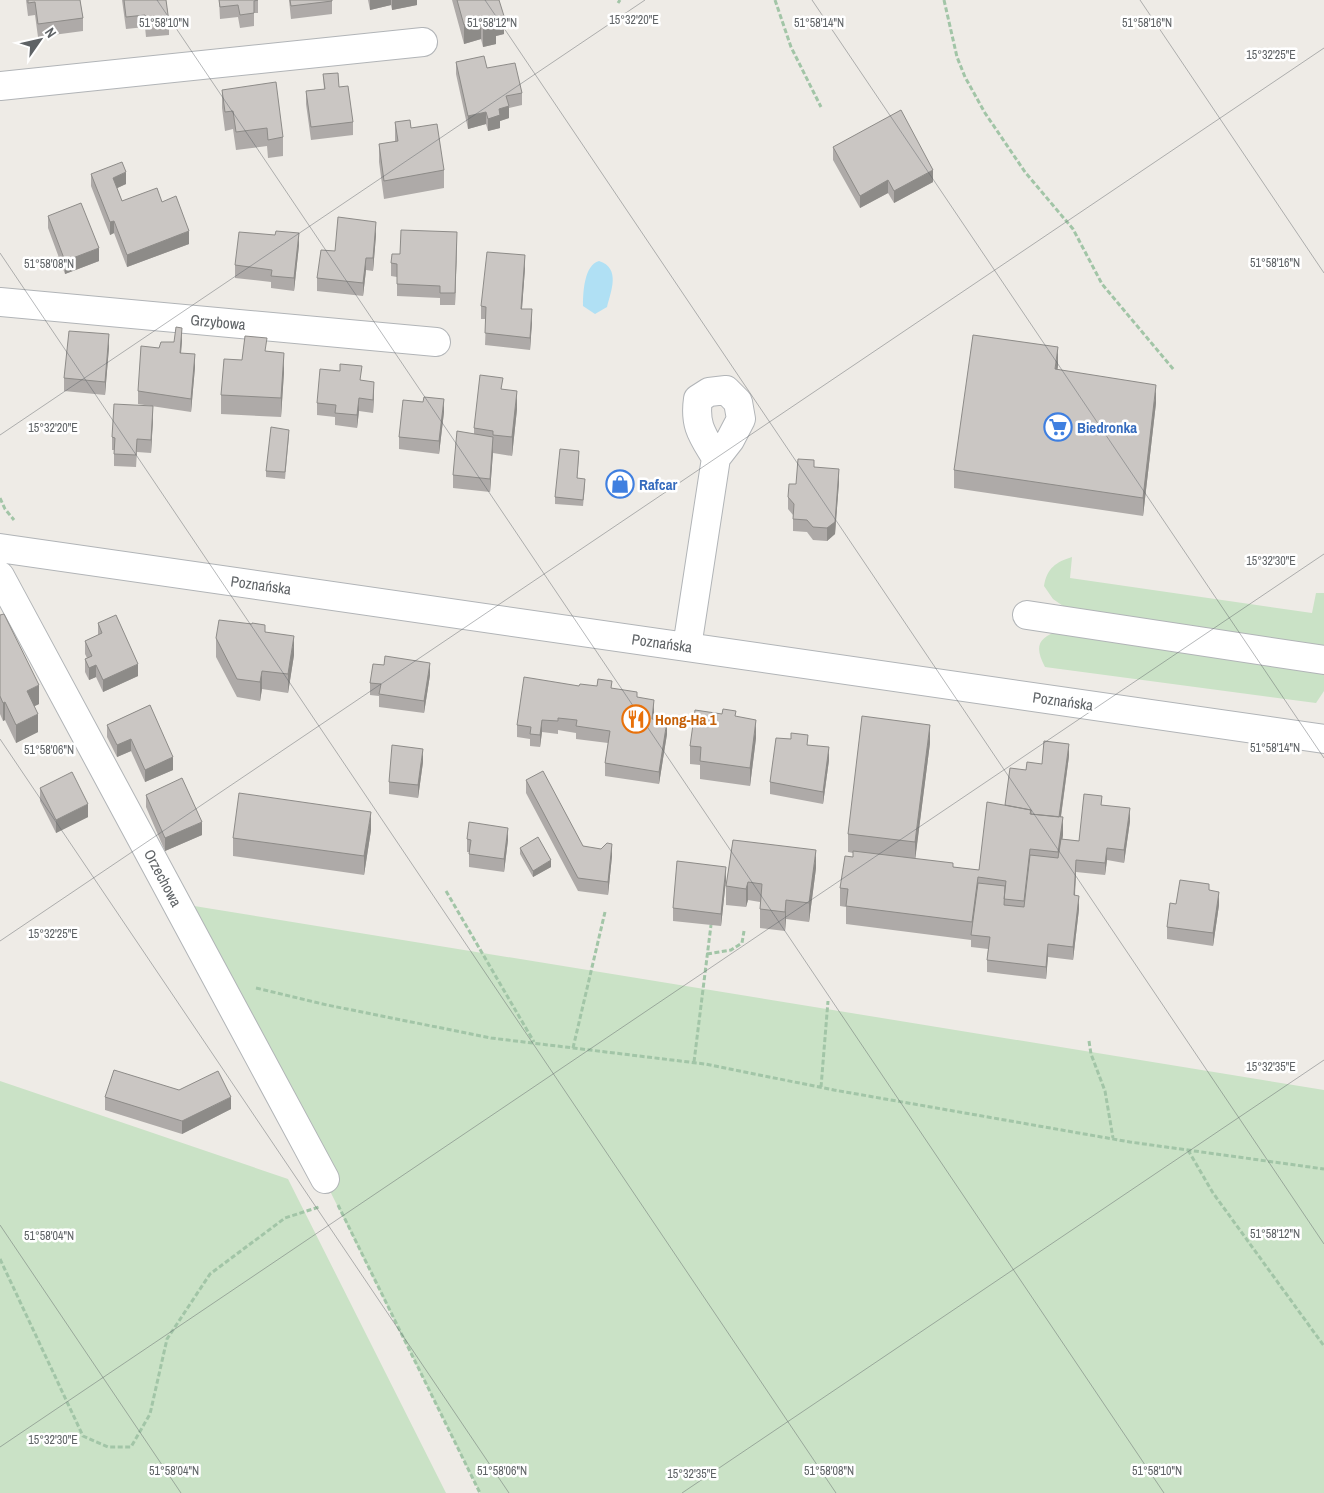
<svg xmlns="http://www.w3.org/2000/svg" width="1324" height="1493" font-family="'Archivo Narrow',sans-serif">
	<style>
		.green { fill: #cae2c6 }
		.water { fill: #b0e0f4 }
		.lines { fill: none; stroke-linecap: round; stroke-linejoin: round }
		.minor-casing { stroke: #b1b4b7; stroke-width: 30 }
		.path { stroke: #a2c5a7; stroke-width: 3; stroke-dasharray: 5 2.5; stroke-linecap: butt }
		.minor { stroke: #fff; stroke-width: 28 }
		.wall { fill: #aeaaa8 }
		.shaded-wall { fill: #8d8b88 }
		.building { fill: #cac6c3; stroke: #8d8b88 }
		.ticks { fill: none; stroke: #5e6265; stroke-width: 1; stroke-opacity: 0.45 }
		.labels { text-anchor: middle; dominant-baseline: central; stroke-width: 5; stroke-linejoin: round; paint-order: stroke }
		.street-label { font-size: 15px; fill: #5e6265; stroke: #fff }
		.shop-label { font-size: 15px; font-weight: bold; fill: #366cbe; stroke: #fff; text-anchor: start }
		.food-label { font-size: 15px; font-weight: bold; fill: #c56008; stroke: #fff; text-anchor: start }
		.ticks-label { font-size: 12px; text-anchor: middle; fill: #5e6265; stroke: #fff; stroke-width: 5; stroke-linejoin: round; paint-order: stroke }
	</style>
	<rect width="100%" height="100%" fill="#eeebe6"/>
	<!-- green -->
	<path class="green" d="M1072,557L1070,578L1312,613L1316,593H1324V647L1063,606L1053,599L1044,586C1047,568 1056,562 1072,557Z
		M1060,630L1324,670V691L1316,703L1045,667C1034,646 1038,638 1060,630Z
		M188,905L1324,1090V1493H480Z
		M0,1081L288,1179L446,1493H0Z"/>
	<!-- water -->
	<path class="water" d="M599,261C621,268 611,291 607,307L595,314L583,306C583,293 584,265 599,261Z"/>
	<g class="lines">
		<!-- minor casing -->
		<g class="minor-casing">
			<path id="minor" d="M0,86L423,42
				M0,302L436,342
				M0,548L1324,739
				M0,576L325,1179
				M1027,615L1324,660
				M687,647L716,458L730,440L741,419L738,402L726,390L709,392L698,399C694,426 703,436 716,458"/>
		</g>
		<!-- path -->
		<path class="path" d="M775,0L791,47L821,107
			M944,0L957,57L965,77L985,113L1025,172L1073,229L1102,284L1174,370
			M618,3L620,0
			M0,498L5,509L14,520
			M446,891L534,1042
			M707,954L731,950L742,943L744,931
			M256,988L327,1005L491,1038L705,1064L834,1090L1130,1142L1324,1169
			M1089,1041L1091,1054L1105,1091L1113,1138
			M573,1048L605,912
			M694,1062L711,925
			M821,1087L828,1001
			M1188,1150L1213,1193L1324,1346
			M338,1205L480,1493
			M0,1259L83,1436L108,1447H131L150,1414L167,1339L210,1274L285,1218L319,1207"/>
		<!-- minor -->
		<use href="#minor" class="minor"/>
	</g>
	<!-- wall -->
	<path class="wall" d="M26,0H80L83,18V31L38,37L35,15L28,16Z
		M122,0H166L169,22V35L146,37L145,27L126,29Z
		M219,0H258V13H254V26L240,28L238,17L220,19Z
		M289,0H332V14L291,19Z
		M368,0H417V5L392,10L391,5L370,10Z
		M452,0H499L504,34L496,36V44L483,47L481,39L464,44Z
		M456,62L487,68L522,93V105L509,108V118L500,121V128L488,131L486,124L468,129L456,74Z
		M323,74L353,122V135L311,140L306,104V91L324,89Z
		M222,90L283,137V156L268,158L267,146L236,150L233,129L225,131L222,108Z
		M395,122L411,128L444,170V188L384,199L379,162V144L395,142Z
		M833,147L933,182L894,203L888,193L860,208L833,160Z
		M91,174L126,184L117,188L122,201L162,202L189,244L127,267L114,233L110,235L91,186Z
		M48,216L99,261L65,274L48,228Z
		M376,235L373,271L366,270L363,296L317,291V278L335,251Z
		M457,244L455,305H440V298L397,296V277L391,276V263L400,254Z
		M299,245L294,291L271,288V282L235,278V265Z
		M525,268L522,309L532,322L530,350L485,345L486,319H481V306Z
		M182,340L181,353L195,367L191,412L138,404V391L159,348Z
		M109,347L105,395L64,391V378Z
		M267,351L284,372L281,417L221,414V395L242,360Z
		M1058,366L1057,369L1156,403L1143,516L954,488V470Z
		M362,380L374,394L373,413L359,411L357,428L335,425V417L317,415V403Z
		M503,389L517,409L512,456L493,453V452L490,492L453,488V475L474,434V428Z
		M423,402L444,412L439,454L399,449V437Z
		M153,419L151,453L137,452L136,467L114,466V450H112V437Z
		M289,436L285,479L266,477V471Z
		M579,457L577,478L585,485L583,506L555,504V497Z
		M814,467L839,482L835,534L827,541L813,540L807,532L793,531V515L788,509V497L796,484Z
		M0,615L39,704L34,706L38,732L16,743L5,720L3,721L0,714Z
		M98,623L138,676L103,692L96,677L89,680L85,672V659L87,658L85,654V641L98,635Z
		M265,632L294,655L288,693L262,689L260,701L237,697L216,657V638Z
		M430,675L424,713L379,707V696L370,695V683Z
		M579,686L612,688L637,697L654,712L653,719L667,734L659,784L605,776V763L608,743L576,739V733L558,730V734L542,732L540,747L530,746V739L517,737V725Z
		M150,705L173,770L145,782L131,751L117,757L107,737V725Z
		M736,717L756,738L750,786L700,779V765L690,764V746Z
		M930,743L915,859L953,867L979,870L1005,805L1026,770L1069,756L1061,817L1063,835L1062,839L1079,841L1102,805L1130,821L1124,863L1107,860L1105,875L1076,872L1075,896L1079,909L1073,960L1048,957L1046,979L987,972V960L988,949L971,947V940L846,924V907L840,906V888L853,857V853L848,852V834Z
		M808,745L829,760L823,804L770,794V782Z
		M423,762L418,798L389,794V782Z
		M526,780L583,846L612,856L608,895L578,891L526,793Z
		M40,788L88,817L56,833L40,801Z
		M146,795L202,835L165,851L146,807Z
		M371,830L364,875L233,856V838Z
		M467,839L508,840L504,872L469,867V852H467Z
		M733,840L816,868L809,922L786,919L785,931L760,928V902L748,900L746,907L726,905V886Z
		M520,848L551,867L533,877L520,854Z
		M726,880L721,926L673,921V908Z
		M1209,890L1219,905L1213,946L1167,939V927L1176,904Z
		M105,1097L231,1109L182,1134L105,1110Z"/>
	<!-- shaded-wall -->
	<path class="shaded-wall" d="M370,0H391V5L370,10Z
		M392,0H417V5L392,10Z
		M504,16V34L496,36V44L483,47V28L495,18Z
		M481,21V39L464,44V25Z
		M509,106V118L500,121V128L488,131V119L499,109Z
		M486,112V124L468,129V116Z
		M933,170V182L894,203V191Z
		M126,172V184L113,190V178Z
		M888,180V193L860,208V196Z
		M114,221V233L110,235V222Z
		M376,222V235L373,271V258Z
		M189,231V244L127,267V255Z
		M457,232V244L455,305V293Z
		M299,233V245L294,291V278Z
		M99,248V261L65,274V261Z
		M525,255V268L521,321V309Z
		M366,258V270L363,296V283Z
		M532,309V322L530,350V338Z
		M182,328V340L180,365V353Z
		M109,334V347L105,395V382Z
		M1058,347V366L1055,387V369Z
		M284,353V372L281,417V398Z
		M195,354V367L191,412V399Z
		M374,382V394L373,413V400Z
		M1156,385V403L1143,516V498Z
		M517,391V409L512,456V437Z
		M359,398V411L357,428V415Z
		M444,399V412L439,454V441Z
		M153,406V419L151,453V440Z
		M493,439V452L490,492V479Z
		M839,469V482L835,534L827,541V528Z
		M294,636V655L288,693V674Z
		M430,663V675L424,713V701Z
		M138,664V676L103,692V680Z
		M96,665V677L89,680V668Z
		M262,671V689L260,701V682Z
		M39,685V704L27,710V691Z
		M654,700V712L652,732V719Z
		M5,702V720L3,721V703Z
		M38,714V732L16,743V725Z
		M542,720V732L540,747V735Z
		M756,720V738L750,786V768Z
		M667,721V734L659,784V772Z
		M930,725V743L915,861V842Z
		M131,739V751L117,757V745Z
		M1069,744V756L1058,837V824Z
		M829,747V760L823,804V792Z
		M423,749V762L418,798V785Z
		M173,757V770L145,782V770Z
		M88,804V817L56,833V820Z
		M1130,808V821L1124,863V850Z
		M371,812V830L364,875V856Z
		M1063,817V835L1058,870V852Z
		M202,822V835L165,851V838Z
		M508,828V840L504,872V859Z
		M612,844V856L608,895V882Z
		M1107,848V860L1105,875V863Z
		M816,850V868L809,922V903Z
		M551,860V867L533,877V871Z
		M1076,860V872L1074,908V895Z
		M726,867V880L721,926V914Z
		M978,877V895L972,935V922Z
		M748,882V900L746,907V889Z
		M1219,892V905L1213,946V933Z
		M1079,896V909L1073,960V947Z
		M786,900V919L785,931V912Z
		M1048,944V957L1046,979V967Z
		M231,1097V1109L182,1134V1121Z"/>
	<!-- building -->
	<path class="building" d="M28,0H80L83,18L38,24L35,2L28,3Z
		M124,0H166L169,22L146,24L145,15L126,17Z
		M219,0H258L254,1V13L240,15L238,5L220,7Z
		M290,0H332V1L291,6Z
		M457,0H499L504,16L495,18L496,25L483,28L481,21L464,25Z
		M484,56L487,68L515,63L522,93L506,96L509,106L499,109L500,115L488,119L486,112L468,116L456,62Z
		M338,73L339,87L348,86L353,122L311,127L306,91L325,89L323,74Z
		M276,82L283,137L268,140L267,128L236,132L233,111L225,112L222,90Z
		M901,110L933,170L894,191L888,180L860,196L833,147Z
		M410,120L411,128L437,124L444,170L384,181L379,144L398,141L395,122Z
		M122,162L126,172L113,178L122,201L157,188L162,202L176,196L189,231L127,255L114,221L110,222L91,174Z
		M81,203L99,248L65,261L48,216Z
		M338,217L376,222L373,258H366L363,283L317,278L321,250L335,251Z
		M401,230L457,232L455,293H440V286L397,284V264L391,263L392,254H400Z
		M276,231L299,233L294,278L271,276L272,270L235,265L239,232L275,235Z
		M487,252L525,255L521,309H532L530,338L485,333L486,307L481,306Z
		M176,327L182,328L180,353L195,354L191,399L138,391L141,346L159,348L161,342H174Z
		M69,331L109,334L105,382L64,378Z
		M973,335L1058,347L1055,369L1156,385L1143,498L954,470Z
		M245,336L267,338L265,351L284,353L281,398L221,395L224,359L242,360Z
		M340,364L362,366L360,380L374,382L373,400L359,398L357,415L335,413L336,405L317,403L320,369L340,371Z
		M480,375L503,378L501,389L517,391L512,437L493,435V431L474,428Z
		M424,397L444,399L439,441L399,437L403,400L423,402Z
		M114,404L153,406L151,440L137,439L136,455L114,454L115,438L112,437Z
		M271,427L289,430L285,472L266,471Z
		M457,431L493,437L490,479L453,475Z
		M560,449L579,451L577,478L585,479L583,500L555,497Z
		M798,459L814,460V467L839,469L835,522L827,528L813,527L807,520L793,519L794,504L788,497L789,484H796Z
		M4,614L39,685L27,691L38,714L16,725L5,702L3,703L0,696V615Z
		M116,615L138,664L103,680L96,665L89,668L85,659L92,656L85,641L102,633L98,623Z
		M219,620L252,624V623L265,625V632L294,636L288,674L262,671L260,682L237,679L216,638Z
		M385,656L430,663L424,701L379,694L381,684L370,683L373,664L384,665Z
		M524,677L579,686L580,684L597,686L598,679L612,681L611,688L637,692V697L654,700L652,719L667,721L659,772L605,763L610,731L576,726L577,720L558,718V721L542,720L540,735L530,734L531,727L517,725Z
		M150,705L173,757L145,770L131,739L117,745L107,725Z
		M723,709L736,711L735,716L756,720L750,768L700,761L701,747L690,746L695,710L722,714Z
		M862,716L930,725L915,842L848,834Z
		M791,733L808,735L807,745L829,747L823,792L770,782L776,738L791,739Z
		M1044,741L1069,744L1059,817L1031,814V810L1005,805L1010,768L1026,770L1027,762L1042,764Z
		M392,745L423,749L418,785L389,782Z
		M543,771L583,846L601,849L607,843L612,844L608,882L578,878L526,780Z
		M72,772L88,804L56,820L40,788Z
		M182,778L202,822L165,838L146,795Z
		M239,793L371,812L364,856L233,838Z
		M1084,794L1102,796L1101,805L1130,808L1124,850L1107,848L1105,863L1076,860L1074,895L1079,896L1073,947L1048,944L1046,967L987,960L990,937L971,935L978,883L1005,886L1004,905L1024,907L1030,855L1058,858L1061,839L1079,841Z
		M987,802L1031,810L1030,814L1063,817L1058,852L1030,849L1024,901L1004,899L1006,881L978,877L972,922L846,906L848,889L840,888L845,856L853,857V851L953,863V867L979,870Z
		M469,822L508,828L504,859L469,854L471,840L467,839Z
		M538,837L551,860L533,871L520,848Z
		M733,840L816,850L809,903L786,900L785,912L760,909L762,884L748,882L746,889L726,886Z
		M677,861L726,867L721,914L673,908Z
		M1180,880L1209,884V890L1219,892L1213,933L1167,927L1170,903L1176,904Z
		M114,1070L179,1090L218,1071L231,1097L182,1121L105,1097Z"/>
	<!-- ticks -->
	<path class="ticks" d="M157,0L1164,1493M485,0L1324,1244M812,0L1324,758M1140,0L1324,273M0,253L836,1493M0,435L645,0M0,739L509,1493M0,941L1324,48M0,1225L181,1493M0,1447L1324,554M682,1493L1324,1060"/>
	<!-- icons -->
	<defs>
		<g id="supermarket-ring" transform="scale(1.4375)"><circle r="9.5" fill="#fff" stroke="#3f7fe0" stroke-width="1.5"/><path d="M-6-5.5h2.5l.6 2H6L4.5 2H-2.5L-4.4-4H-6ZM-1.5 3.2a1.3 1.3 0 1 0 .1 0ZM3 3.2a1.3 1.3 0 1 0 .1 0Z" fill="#3f7fe0"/></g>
		<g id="shop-ring" transform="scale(1.4375)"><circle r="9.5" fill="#fff" stroke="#3f7fe0" stroke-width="1.5"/><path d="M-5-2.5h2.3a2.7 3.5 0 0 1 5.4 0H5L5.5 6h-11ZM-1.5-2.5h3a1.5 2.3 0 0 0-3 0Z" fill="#3f7fe0"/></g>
		<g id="restaurant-ring" transform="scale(1.4375)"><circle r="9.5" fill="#fff" stroke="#e8710a" stroke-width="1.5"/><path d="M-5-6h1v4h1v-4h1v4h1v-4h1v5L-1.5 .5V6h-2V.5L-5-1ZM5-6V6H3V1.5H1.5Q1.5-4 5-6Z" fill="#e8710a"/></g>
	</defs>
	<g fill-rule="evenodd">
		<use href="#supermarket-ring" x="1058" y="427"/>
		<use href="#shop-ring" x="620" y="484"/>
		<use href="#restaurant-ring" x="636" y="719"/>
	</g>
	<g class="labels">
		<!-- street labels -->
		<g class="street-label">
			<text transform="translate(218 322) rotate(5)">Grzybowa</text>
			<text transform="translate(261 585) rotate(8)">Poznańska</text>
			<text transform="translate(662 643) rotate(8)">Poznańska</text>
			<text transform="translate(1063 701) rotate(8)">Poznańska</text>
			<text transform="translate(163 878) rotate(62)">Orzechowa</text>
		</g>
		<!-- shop labels -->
		<g class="shop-label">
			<text x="1077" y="427">Biedronka</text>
			<text x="639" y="484">Rafcar</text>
		</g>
		<!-- food labels -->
		<g class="food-label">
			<text x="655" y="719">Hong-Ha 1</text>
		</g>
	</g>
	<g class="ticks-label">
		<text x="634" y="24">15°32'20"E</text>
		<text x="819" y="27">51°58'14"N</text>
		<text x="164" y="27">51°58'10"N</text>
		<text x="492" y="27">51°58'12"N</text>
		<text x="1147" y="27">51°58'16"N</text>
		<text x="1271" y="59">15°32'25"E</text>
		<text x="1275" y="267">51°58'16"N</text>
		<text x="49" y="268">51°58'08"N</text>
		<text x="53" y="432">15°32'20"E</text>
		<text x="1271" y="565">15°32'30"E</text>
		<text x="1275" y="752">51°58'14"N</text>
		<text x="49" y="754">51°58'06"N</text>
		<text x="53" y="938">15°32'25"E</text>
		<text x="1271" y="1071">15°32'35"E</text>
		<text x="1275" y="1238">51°58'12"N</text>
		<text x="49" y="1240">51°58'04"N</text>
		<text x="53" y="1444">15°32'30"E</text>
		<text x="174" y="1475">51°58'04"N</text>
		<text x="502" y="1475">51°58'06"N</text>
		<text x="829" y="1475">51°58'08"N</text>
		<text x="1157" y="1475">51°58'10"N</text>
		<text x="692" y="1478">15°32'35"E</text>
	</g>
	<!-- north arrow -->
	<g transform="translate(40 40) rotate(56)" stroke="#ffffff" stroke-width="4" paint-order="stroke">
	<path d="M0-4L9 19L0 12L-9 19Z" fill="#5e6265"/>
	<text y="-8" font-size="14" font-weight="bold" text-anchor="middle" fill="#5e6265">N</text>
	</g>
</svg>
